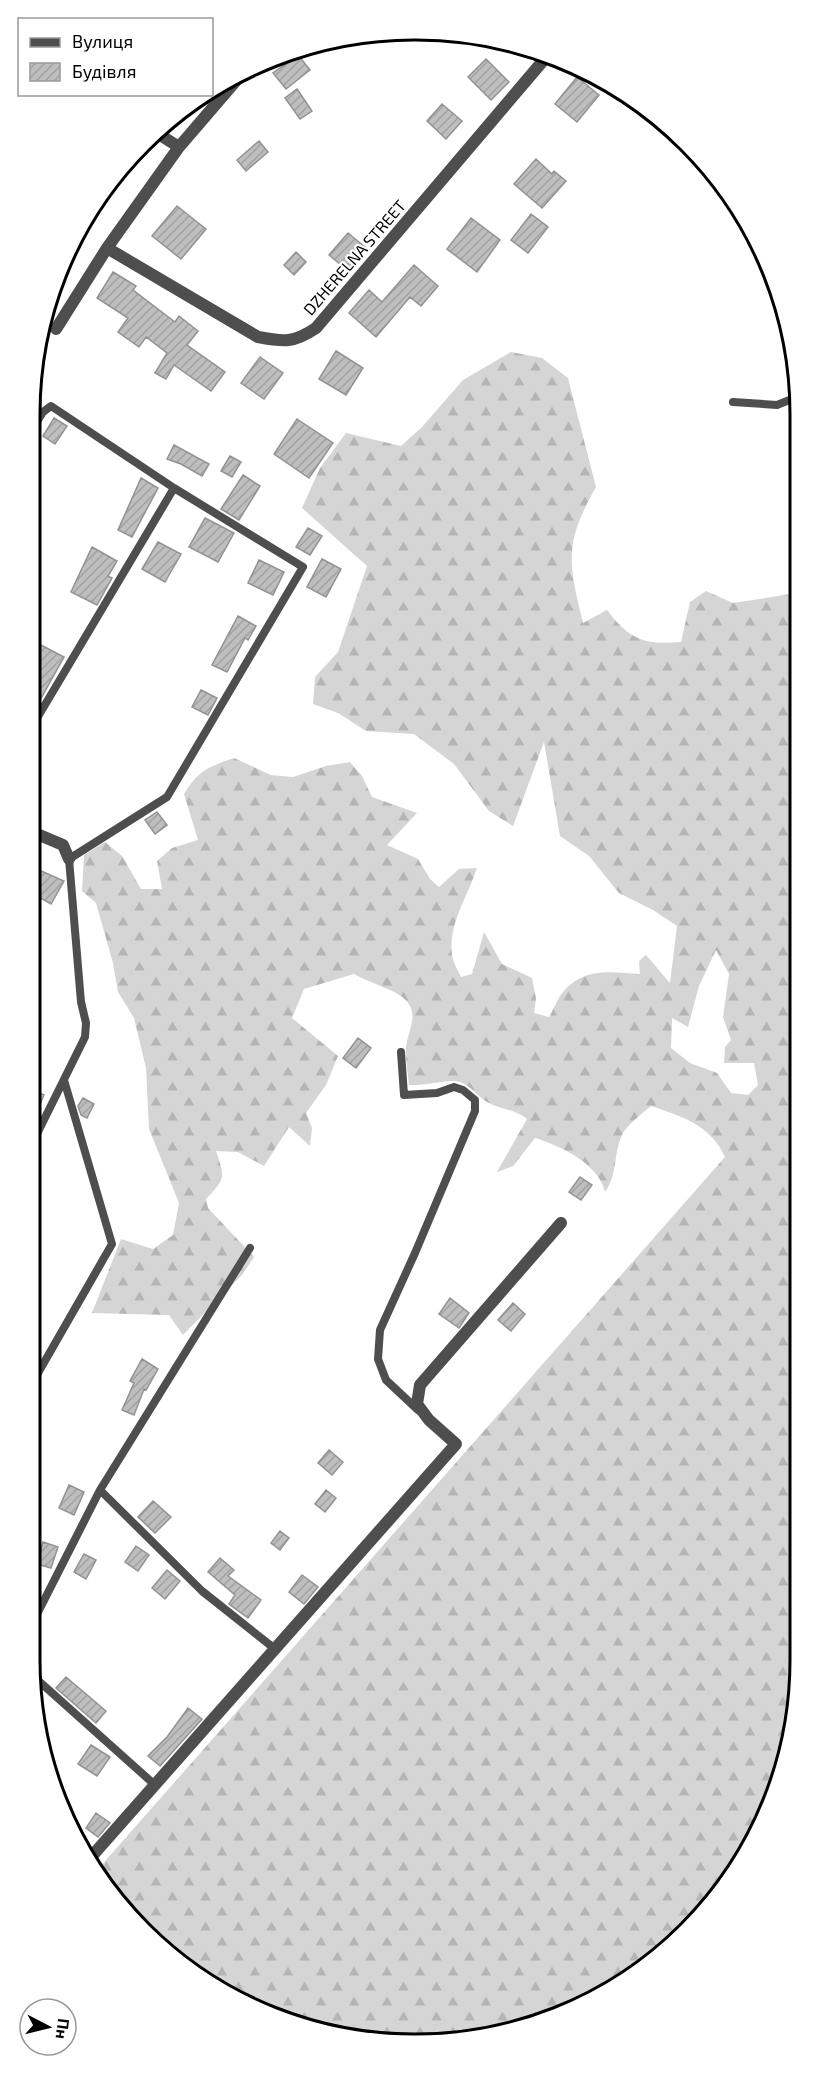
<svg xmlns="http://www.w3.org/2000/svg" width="830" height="2075" font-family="'Exo 2',sans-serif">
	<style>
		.forest { fill: url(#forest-firs); fill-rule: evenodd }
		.building { fill: url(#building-hatch); stroke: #929292; stroke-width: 1.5 }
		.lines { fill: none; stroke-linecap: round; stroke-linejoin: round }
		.service { stroke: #4e4e4e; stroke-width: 8 }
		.minor { stroke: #4e4e4e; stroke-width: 12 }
		.labels { text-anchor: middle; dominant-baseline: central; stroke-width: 4.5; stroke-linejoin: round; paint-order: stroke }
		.street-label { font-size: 16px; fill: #000; stroke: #fff }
		.rim { fill: none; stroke: #000; stroke-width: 3 }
	</style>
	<defs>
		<pattern id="forest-firs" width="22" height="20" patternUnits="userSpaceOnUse" patternTransform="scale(1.5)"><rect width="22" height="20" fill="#d5d5d5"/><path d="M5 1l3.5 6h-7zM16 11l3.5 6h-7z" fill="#b5b5b5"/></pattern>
		<pattern id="building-hatch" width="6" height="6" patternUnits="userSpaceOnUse" patternTransform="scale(1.5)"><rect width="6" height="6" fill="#bebebe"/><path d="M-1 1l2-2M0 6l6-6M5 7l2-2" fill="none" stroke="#a2a2a2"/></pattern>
	</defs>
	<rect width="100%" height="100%" fill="#fff"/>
	<!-- forest -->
	<path class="forest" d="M511,352L542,358L568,378L596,487C564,543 568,562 583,623L607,610C630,640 644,645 681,642L690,602L706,591L733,603L797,593L800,1660L780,1783L720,1895L608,1993L490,2038L364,2042L223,1994L125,1914L99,1868L725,1157C711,1125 681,1116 651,1106C643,1113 629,1123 623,1133C613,1152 618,1175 605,1192C599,1164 561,1146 535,1138L513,1166L497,1172L527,1119C513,1108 504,1111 489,1103C477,1097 470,1083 455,1081C443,1080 424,1086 409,1085C408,1075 406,1063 406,1052C405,1032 424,1013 401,996C389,988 368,982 354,974L304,989L292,1018L338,1056L326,1085L306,1113L312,1128L310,1146L289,1127L264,1166L238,1152L216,1151C225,1178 226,1178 206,1199L208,1208L254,1257L242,1275L183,1335L169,1315L92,1313L121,1239L153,1249L173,1235L179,1203L149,1129L146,1068L134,1018L118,992L113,963L96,903L82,891L84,855L105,842L122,856L141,889H162L157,861L172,848L198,840L184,794C199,770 208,767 234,758L271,775L293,777L326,766L350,762L362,776L372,797L417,813L387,845L418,859L430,879L439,887L459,869L477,868C468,896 448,924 452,955C453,962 458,971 461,977L472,974L484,932L502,964L532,978L536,998L534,1013L549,1017C554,1009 557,999 563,992C584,967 611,972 640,974L639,961L646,955L670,983L677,926L653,910L619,893L589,856L560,836L544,742L513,826L489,811L454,764L414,734L366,731L338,713L313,704L315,677L338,652L367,566L302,508L320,468L346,433L401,446L422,427L463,380ZM716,950L729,974L723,1017L731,1040L725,1047L724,1063H754L758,1085L748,1095L731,1093L717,1073L690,1063L671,1048L672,1018L688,1027L699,986Z"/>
	<!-- building -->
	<path class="building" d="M298,55L310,70L286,89L273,73Z
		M486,59L509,82L491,100L468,77Z
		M577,77L599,95L577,122L555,104Z
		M297,89L312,111L300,119L285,98Z
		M442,104L462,121L446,139L427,121Z
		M259,141L268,152L246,171L237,160Z
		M536,159L552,174L554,171L566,181L542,208L514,184Z
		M177,206L206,229L181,259L152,236Z
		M531,214L548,227L528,253L511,240Z
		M471,218L500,240L477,272L447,249Z
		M348,233L365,247L347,270L329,255Z
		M296,252L306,262L294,275L284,265Z
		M414,265L438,286L421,306L410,297L376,337L349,313L369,290L382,302Z
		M113,272L136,286L133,290L175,322L179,316L198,331L187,345L225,372L211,391L174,365L166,379L155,373L167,353L146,337L139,347L118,332L128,318L97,298Z
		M336,351L363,368L346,395L319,379Z
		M260,357L283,373L264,399L241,383Z
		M54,418L67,426L55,444L43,436Z
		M297,419L333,443L309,478L274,454Z
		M174,445L209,464L202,476L181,464L167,459Z
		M230,456L241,462L232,477L221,471Z
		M243,475L260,486L239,520L221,509Z
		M141,478L158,488L132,537L118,530Z
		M205,518L234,533L218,562L189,547Z
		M308,528L322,536L310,555L296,547Z
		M158,542L181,554L165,582L142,569Z
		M92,547L117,561L108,576L112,578L97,605L71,592Z
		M322,559L341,569L326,597L307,587Z
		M259,560L284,572L273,595L248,583Z
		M238,616L256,626L248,640L245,638L227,672L212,665Z
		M39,644L64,657L30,718V663Z
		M201,690L217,698L208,715L192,707Z
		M157,812L167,825L155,834L145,820Z
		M30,866L64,881L51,904L30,892Z
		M358,1038L371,1048L356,1068L343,1058Z
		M30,1089L44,1095L30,1129Z
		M83,1098L94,1104L87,1118L81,1115L78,1106Z
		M580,1177L592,1185L581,1200L569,1192Z
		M450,1298L469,1313L459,1328L439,1314Z
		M513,1303L525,1314L511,1331L498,1320Z
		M142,1359L158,1369L146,1390L144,1389L134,1415L122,1410L134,1383L130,1381Z
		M329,1450L343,1462L332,1475L318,1463Z
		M69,1485L84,1492L74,1515L59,1508Z
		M326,1490L336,1498L325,1512L315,1504Z
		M153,1501L171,1517L155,1533L138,1517Z
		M280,1531L289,1538L280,1550L271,1543Z
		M43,1542L58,1547L51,1568L37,1564Z
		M136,1546L149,1555L138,1571L125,1562Z
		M84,1554L96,1560L86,1579L74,1572Z
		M220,1558L234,1570L228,1576L261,1600L248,1618L229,1604L235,1595L208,1572Z
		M167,1570L180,1581L165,1599L152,1588Z
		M302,1575L318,1587L304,1604L289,1592Z
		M66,1677L106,1711L96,1723L56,1688Z
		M188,1708L202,1719L160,1766L148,1756L167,1737Z
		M91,1745L110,1757L97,1776L78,1764Z
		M96,1813L110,1823L98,1837L86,1828Z"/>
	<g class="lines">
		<!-- service -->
		<path class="service" d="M733,402L777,405L797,397
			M30,433L43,412L51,406L174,488L303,567L167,797L69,859L81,1002L86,1023L85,1037L30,1148
			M30,730L174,488
			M401,1052L404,1095L437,1093L454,1087L463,1090L475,1100V1111L415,1253L380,1330L378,1359L386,1380L418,1410
			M30,1387L112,1244L64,1080
			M100,1490L202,1591L275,1649
			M30,1628L100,1490L250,1248
			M32,1675L155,1785"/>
		<!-- minor -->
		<path class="minor" d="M160,135L179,147
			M107,248L258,337C284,342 294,343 316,328L548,55
			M56,329L107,248L179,147L246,69
			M30,831L63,845L69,859
			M92,1856L456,1444L429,1420L417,1404L420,1385L561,1223"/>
	</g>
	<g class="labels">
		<!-- street labels -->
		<g class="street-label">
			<text transform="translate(354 257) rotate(-49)">DZHERELNA STREET</text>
		</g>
	</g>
	<!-- crop -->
	<path d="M0 0H830V2075H0ZM414 40H416A374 374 0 0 1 790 414V1660A374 374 0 0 1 416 2034H414A374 374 0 0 1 40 1660V414A374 374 0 0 1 414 40Z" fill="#fff" fill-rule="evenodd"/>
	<path class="rim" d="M414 40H416A374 374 0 0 1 790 414V1660A374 374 0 0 1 416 2034H414A374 374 0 0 1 40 1660V414A374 374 0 0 1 414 40Z"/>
	<!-- legend -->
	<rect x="18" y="18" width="195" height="78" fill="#ffffff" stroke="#999999" stroke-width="1.5"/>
	<rect x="30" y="38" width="30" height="9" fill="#4e4e4e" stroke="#999999" stroke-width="1.5"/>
	<text x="72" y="48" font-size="18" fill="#000000">Вулиця</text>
	<rect x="30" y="63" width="30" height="18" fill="url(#building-hatch)" stroke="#999999" stroke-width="1.5"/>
	<text x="72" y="78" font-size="18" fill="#000000">Будівля</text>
	<!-- north arrow -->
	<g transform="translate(48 2027) rotate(97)"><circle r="28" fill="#ffffff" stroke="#999999" stroke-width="1.5"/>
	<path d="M0-4.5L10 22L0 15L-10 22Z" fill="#000000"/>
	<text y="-9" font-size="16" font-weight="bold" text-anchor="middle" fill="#000000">Пн</text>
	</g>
</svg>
